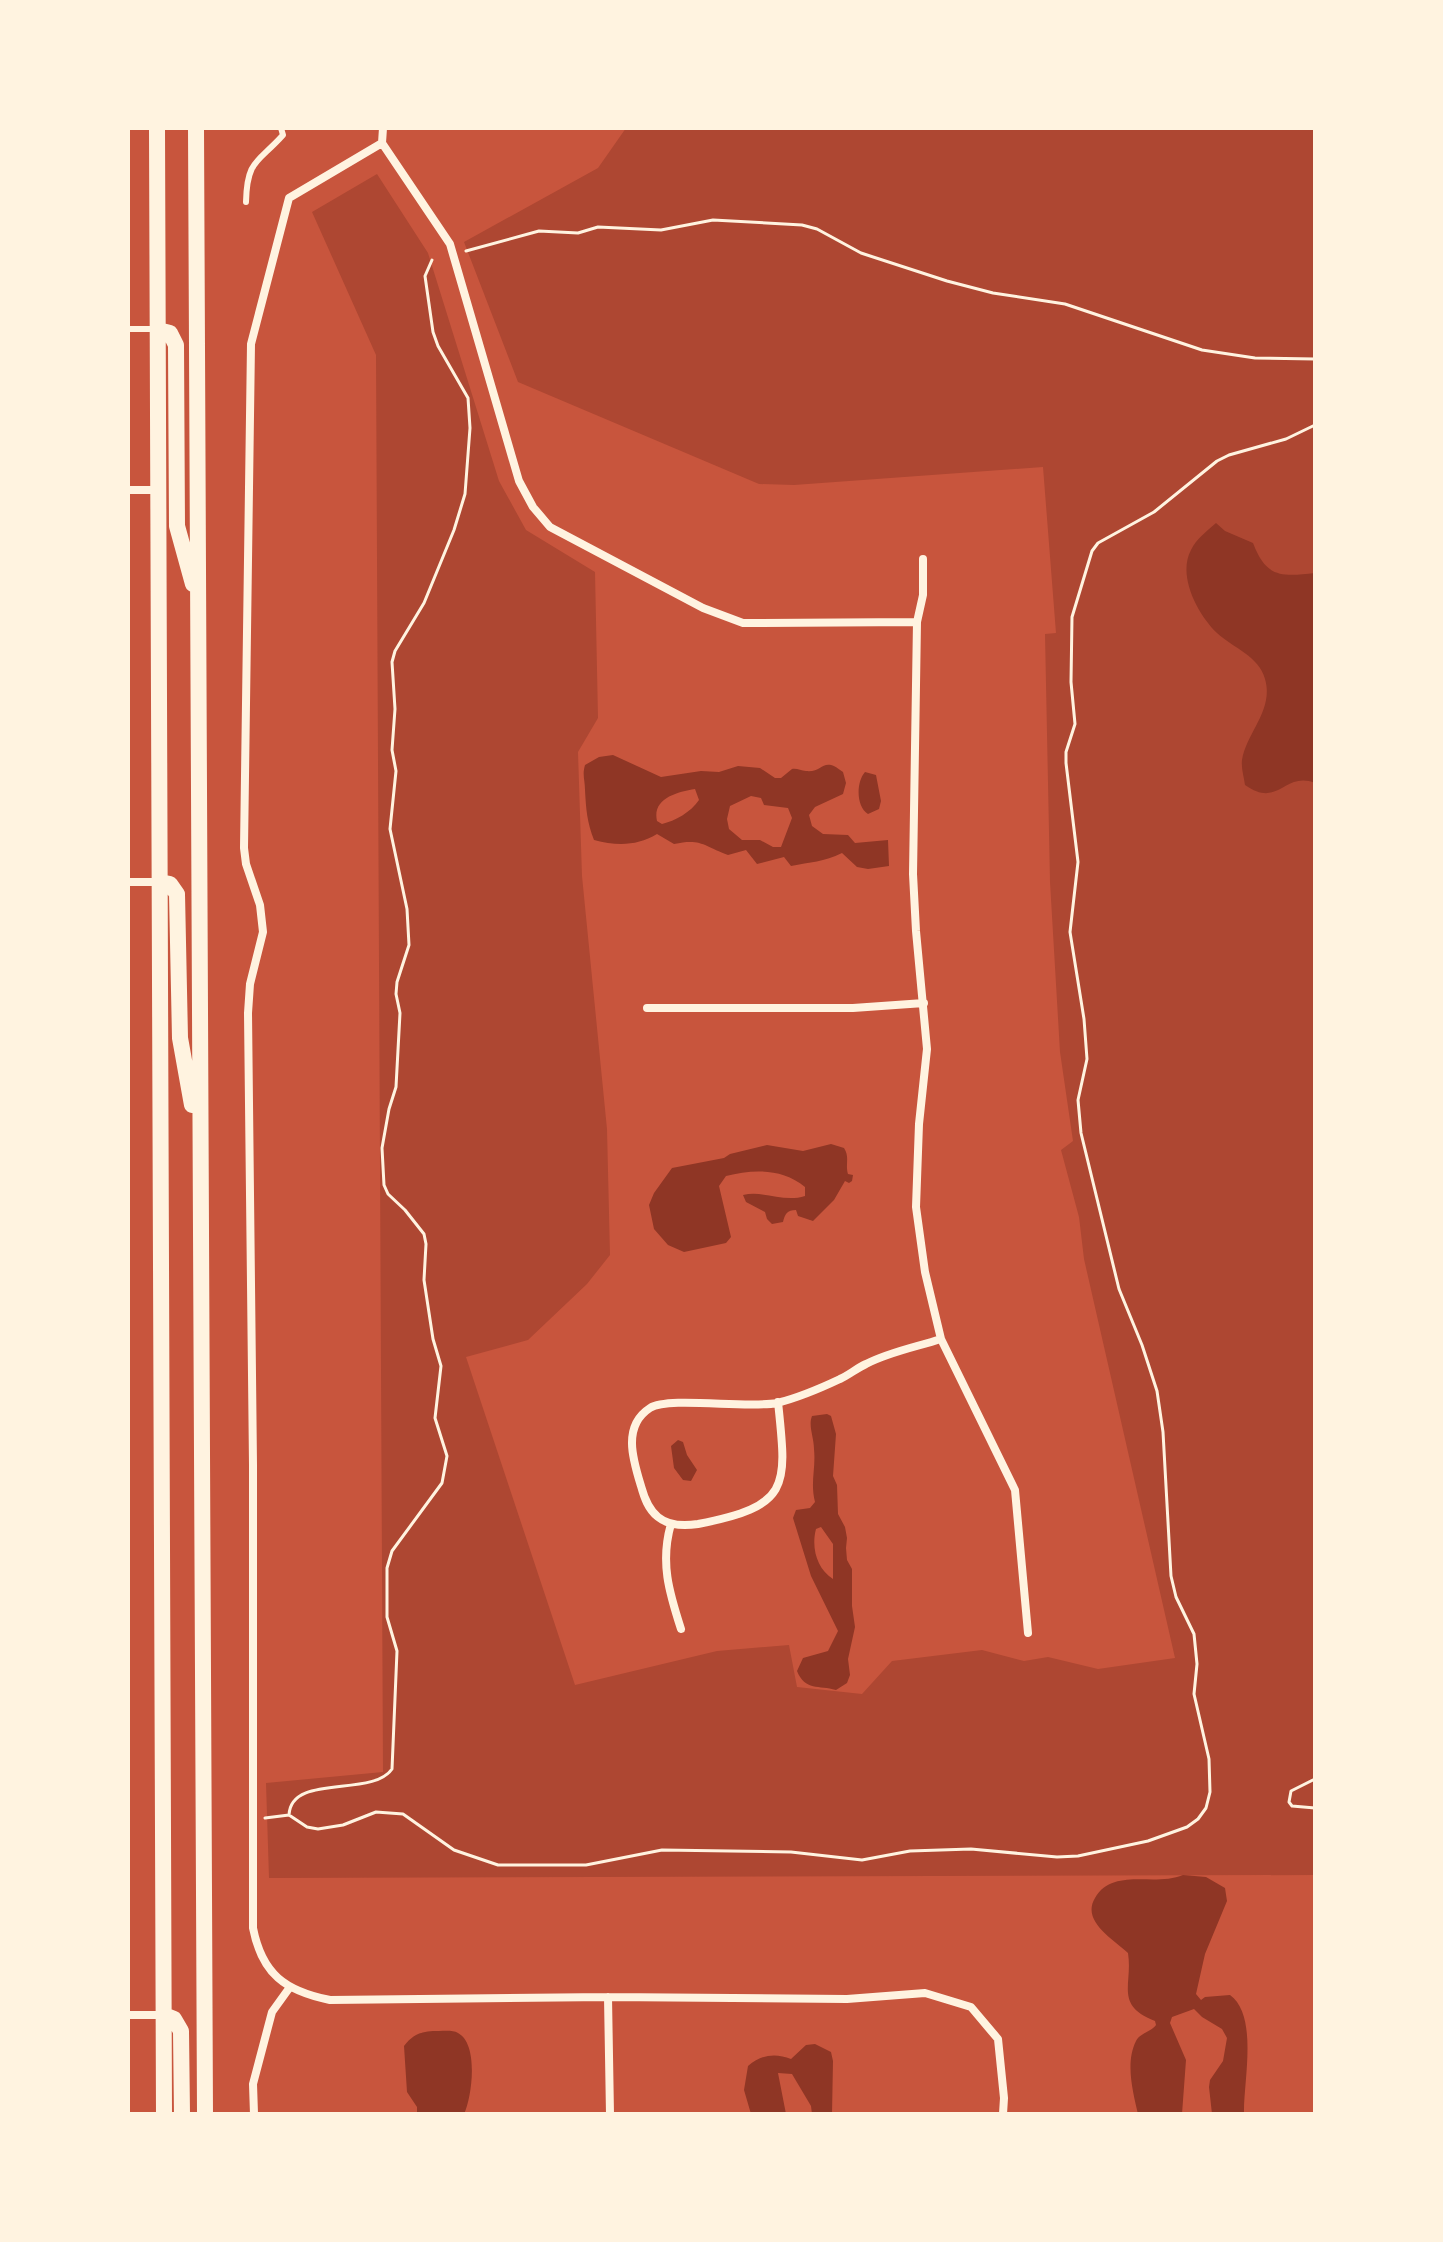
<svg xmlns="http://www.w3.org/2000/svg" width="1443" height="2242" font-family="'Noto Serif',serif">
	<style>
		.green { fill: #ae4732 }
		.water { fill: #8f3625; fill-rule: evenodd }
		.lines { fill: none; stroke-linecap: round; stroke-linejoin: round }
		.path { stroke: #fff3e0; stroke-width: 3 }
		.service { stroke: #fff3e0; stroke-width: 6 }
		.minor { stroke: #fff3e0; stroke-width: 8 }
		.secondary { stroke: #fff3e0; stroke-width: 16 }
	</style>
	<rect width="100%" height="100%" fill="#c8553d"/>
	<!-- green -->
	<path class="green" d="M626,128H1315V1875L269,1878L266,1783L383,1772L376,355L312,212L377,174L428,253L499,481L526,530L595,572L598,718L578,752L582,876L607,1129L610,1255L587,1284L528,1340L466,1357L575,1685L717,1651L789,1645L797,1687L862,1694L892,1661L982,1650L1024,1661L1048,1657L1098,1669L1175,1658L1084,1259L1079,1217L1061,1150L1073,1141L1060,1052L1050,882L1045,634L1056,633L1043,467L794,485L759,484L518,382L464,242L598,168Z"/>
	<!-- water -->
	<path class="water" d="M1216,523L1225,531L1253,543C1266,577 1280,577 1315,573V783C1284,771 1279,809 1245,785C1244,777 1241,768 1242,760C1247,732 1274,710 1265,679C1259,656 1233,648 1217,633C1198,615 1177,576 1191,550C1196,539 1207,531 1216,523Z
		M613,755L661,777L701,771L719,772L738,766L760,768L775,778H781L792,769C797,768 801,771 806,771C824,773 822,755 843,772L846,783L843,794L815,807L809,815L812,826L823,834L848,835L855,843L888,840L889,866L868,869L857,867L842,853C824,862 810,862 791,866L784,857L757,864L746,850L728,855C704,846 701,838 674,844L657,834C637,846 617,846 594,840C587,822 586,809 585,790C585,780 582,775 585,765L599,757ZM695,789L699,800C691,812 675,821 662,824L657,821C652,799 676,792 695,789ZM751,796L761,798L764,805L788,808L792,818L781,847H773L760,840H742L729,829L727,819L730,806Z
		M865,772L876,775L881,801L879,809L868,814C856,807 856,782 865,772Z
		M831,1144L844,1148C850,1157 845,1164 848,1174L853,1175L852,1181L849,1183L845,1181L834,1200L813,1221L798,1216L796,1210C787,1210 785,1214 783,1222L772,1224L767,1219L765,1212L746,1202L743,1195C764,1190 783,1203 805,1196V1187C782,1168 753,1169 726,1176L719,1186L731,1237L726,1243L684,1252L668,1245L654,1229L649,1205L654,1193L672,1168L724,1158L730,1154L767,1145L803,1151Z
		M827,1414L831,1416L836,1434L833,1476L837,1485L838,1514L845,1527L847,1538L846,1548L847,1560L852,1569V1606L855,1627L848,1659L850,1675L847,1683L836,1690C819,1685 805,1691 797,1671L803,1658L828,1651L838,1631L811,1576L793,1518L796,1510L810,1508L815,1502C810,1482 816,1469 814,1449C814,1437 808,1426 812,1416ZM821,1527L833,1544V1579C817,1569 811,1548 816,1529Z
		M678,1440L683,1442L687,1455L697,1470L691,1481L683,1480L674,1468L671,1446Z
		M1183,1875L1206,1877L1225,1888L1227,1901L1205,1954L1196,1994L1201,2000L1205,1997L1230,1995C1259,2016 1243,2083 1244,2114H1212L1209,2087L1210,2080L1223,2061L1227,2038L1222,2029L1202,2017L1194,2009L1172,2017L1170,2023L1186,2060L1182,2114H1138C1133,2092 1125,2063 1136,2041C1140,2033 1151,2032 1156,2025L1155,2021C1114,2005 1133,1985 1128,1953C1113,1939 1081,1921 1095,1898C1113,1867 1155,1887 1183,1875Z
		M439,2031C445,2031 453,2030 458,2033C479,2044 472,2097 464,2114H417V2107L407,2092L404,2046C414,2033 423,2031 439,2031Z
		M815,2044L831,2052L833,2061L832,2114H812L811,2106L792,2074L778,2073L786,2114H751L744,2090L748,2066C762,2054 776,2053 791,2059L806,2045Z"/>
	<g class="lines">
		<!-- path -->
		<path class="path" d="M466,251L539,231L578,233L598,227L661,230L713,220L802,225L817,229L861,253L947,281L993,293L1065,304L1202,350L1255,358L1315,359
			M432,260L425,276L433,332L438,346L468,398L470,428L465,494L454,530L424,603L395,651L392,662L395,709L392,750L396,771L390,829L407,909L409,945L397,982L396,994L400,1013L396,1087L389,1109L382,1148L384,1185L388,1194L405,1210L424,1234L426,1244L424,1280L433,1339L441,1366L435,1418L447,1456L442,1483L392,1551L387,1568V1617L397,1651L392,1769C372,1798 291,1773 289,1815L307,1827L318,1829L343,1825L376,1812L403,1814L454,1850L498,1865H586L662,1850L791,1852L862,1860L910,1851L971,1849L1057,1857L1078,1856L1148,1841L1187,1827L1198,1819L1206,1808L1210,1792L1209,1759L1194,1694L1197,1664L1194,1634L1176,1597L1171,1576L1163,1432L1157,1391L1142,1345L1119,1289L1081,1133L1078,1100L1087,1059L1084,1019L1070,932L1078,862L1066,763V752L1075,724L1071,682L1072,617L1092,551L1098,543L1154,512L1217,461L1229,455L1286,439L1315,425
			M1315,1779L1291,1791L1289,1802L1292,1806L1315,1808
			M265,1818L289,1815"/>
		<!-- service -->
		<path class="service" d="M246,202C247,159 258,163 283,135L281,128
			M128,329H154"/>
		<!-- minor -->
		<path class="minor" d="M382,143L289,198L251,344L244,848L246,864L260,905L263,932L250,984L248,1013L253,1465V1928C262,1974 285,1991 330,2000L608,1997L847,1999L925,1993L971,2007L998,2039L1004,2098L1003,2114
			M382,143L450,244L519,481L533,507L550,527L703,608L743,623L917,622
			M382,143L383,128
			M128,490H158
			M923,559V595L917,622L913,874L916,931L927,1049L919,1124L916,1207L925,1272L941,1339L1015,1490L1028,1633
			M128,882H160
			M647,1008H853L924,1003
			M778,1402C787,1487 791,1506 698,1524C685,1526 669,1526 658,1517C648,1509 644,1497 641,1486C633,1460 622,1426 650,1408C669,1396 747,1409 777,1403C797,1398 821,1388 840,1379C849,1375 857,1368 866,1364C889,1352 916,1347 941,1339
			M671,1524C660,1562 669,1592 681,1629
			M608,1997L610,2114
			M128,2015H164
			M254,2114L253,2084L272,2012L290,1987"/>
		<!-- secondary -->
		<path class="secondary" d="M157,128L164,2114
			M196,128L205,2114
			M158,330L170,333L176,345L177,526L193,584
			M160,882L170,884L177,894L180,1038L192,1105
			M164,2015L174,2019L181,2031L182,2114"/>
	</g>
	<!-- border -->
	<rect width="1443" height="2242" fill="none" stroke="#fff3e0" stroke-width="260"/>
</svg>
